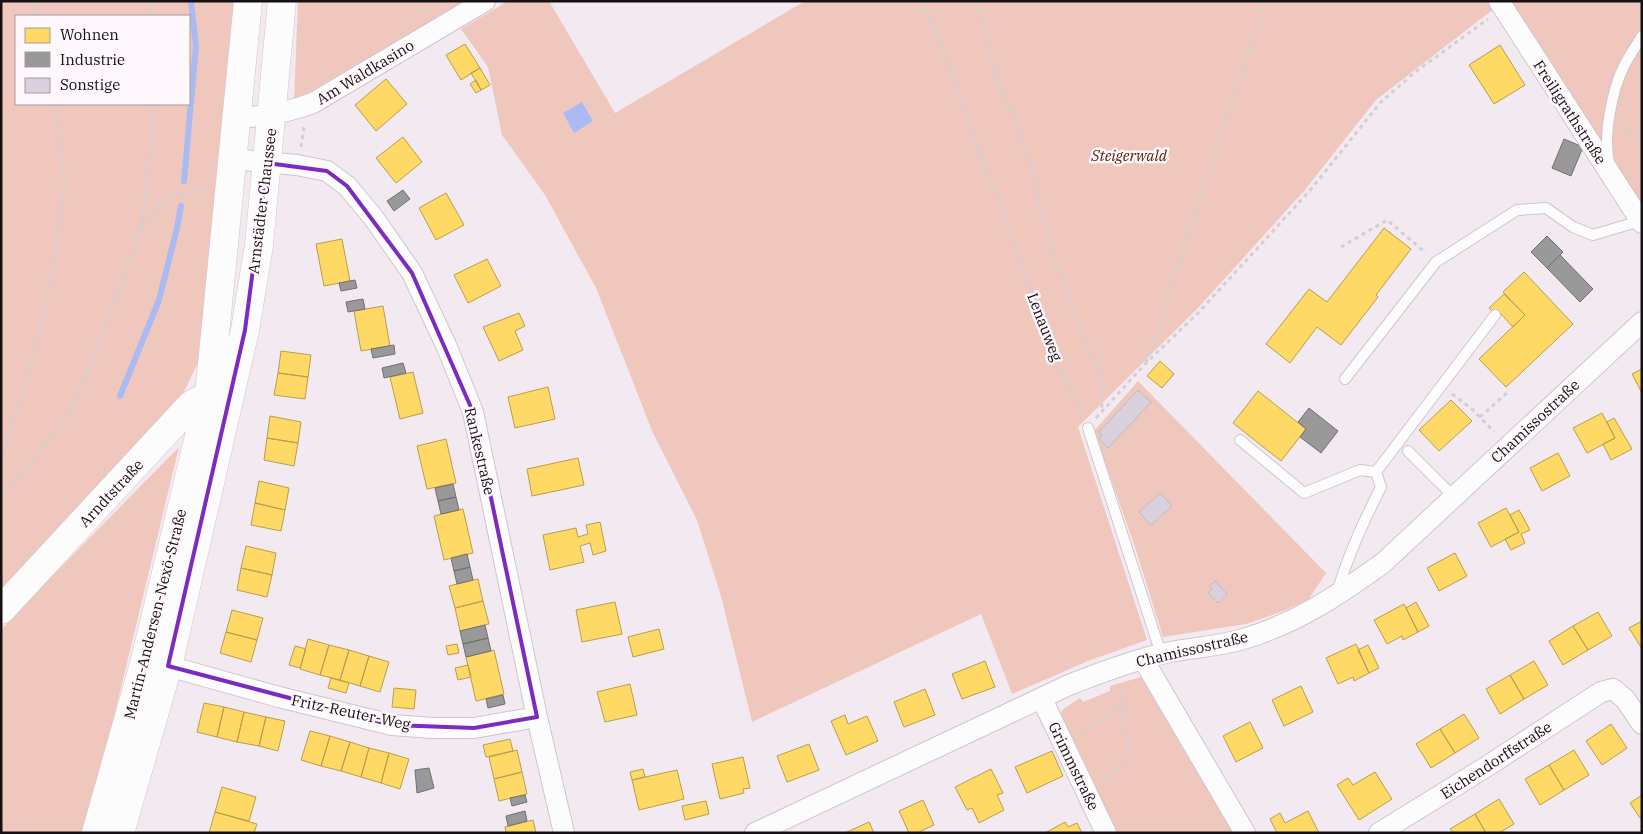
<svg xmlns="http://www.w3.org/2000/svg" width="1643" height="834" font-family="'IBM Plex Serif',serif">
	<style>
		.green { fill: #f0c7bc; fill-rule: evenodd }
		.water { fill: #aabbf4 }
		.homes { fill: #ffd966; stroke: #b99d4d }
		.industry { fill: #999; stroke: #717071 }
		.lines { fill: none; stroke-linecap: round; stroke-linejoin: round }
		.stream { stroke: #aabbf4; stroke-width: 6 }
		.building { fill: #d9d1dd; stroke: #c0bbc1 }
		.lane-casing { stroke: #cdc6cb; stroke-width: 12 }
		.street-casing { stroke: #cdc6cb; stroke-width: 22 }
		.secondary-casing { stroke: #cdc6cb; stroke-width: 29 }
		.path { stroke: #d1cfd1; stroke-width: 3; stroke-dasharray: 4 4; stroke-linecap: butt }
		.lane { stroke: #fdfcfd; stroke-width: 10 }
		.street { stroke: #fdfcfd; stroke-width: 20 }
		.secondary { stroke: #fdfcfd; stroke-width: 28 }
		.marked { fill: none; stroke: #7b2cbf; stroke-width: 4; stroke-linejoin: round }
		.labels { text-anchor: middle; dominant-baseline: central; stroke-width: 5; stroke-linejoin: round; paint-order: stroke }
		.street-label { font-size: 15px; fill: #151014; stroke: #fef7fc }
		.park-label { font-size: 15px; font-style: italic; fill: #582009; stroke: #fef7fc }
	</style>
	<rect width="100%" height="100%" fill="#f3eaf1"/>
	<!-- green -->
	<path class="green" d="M1,1H234V14L224,102L209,279L199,361L178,404L1,595ZM16,16H189V104H16Z
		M298,1H466L294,101Z
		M508,1H549L615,113L805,1H1504L1376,100L1304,191L1198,308L1078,427L1147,640L1088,661L1012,694L981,614L752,722L721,596L697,520L653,433L596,288L545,195L502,135L488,67L461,29Z
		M1506,1H1642V211Z
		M1138,381L1326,573L1309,599L1281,612L1246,624L1163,637L1135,547L1094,431Z
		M179,447L86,833H1V631L9,620Z
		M1141,677L1233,833H1116L1059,718L1062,710L1080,698L1083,702L1110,691V686Z"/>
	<!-- water -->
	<path class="water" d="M582,102L593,121L574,133L563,113Z"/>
	<!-- homes -->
	<path class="homes" d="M465,44L480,68L461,80L446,55Z
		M1500,45L1525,85L1494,104L1469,65Z
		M480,68L490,85L481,90L471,73Z
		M386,79L407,104L376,131L355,105Z
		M476,80L481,90L476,93L470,84Z
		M403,137L422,162L396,183L376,158Z
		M446,193L464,225L436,240L419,208Z
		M1384,228L1411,249L1376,295L1378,297L1341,345L1317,327L1290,363L1266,344L1309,289L1327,302Z
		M342,239L350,281L324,286L316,244Z
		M487,259L501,286L468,303L454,275Z
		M1524,272L1573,324L1506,387L1479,359L1525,315L1503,292Z
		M1504,294L1525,315L1513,327L1500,313L1497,316L1489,308Z
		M383,306L390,346L361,351L354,311Z
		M519,313L525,326L515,331L523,350L499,361L483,327Z
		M281,351L311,355L308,377L278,373Z
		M1160,361L1174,374L1162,388L1147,376Z
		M1642,369V393L1632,374Z
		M413,372L423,413L400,419L390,377Z
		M278,373L308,377L305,399L274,395Z
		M548,387L555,419L515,428L508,397Z
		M1258,391L1306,429L1281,461L1233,423Z
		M1451,400L1472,421L1439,451L1419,430Z
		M1602,413L1615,438L1587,453L1573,428Z
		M270,416L301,422L298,443L267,438Z
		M1614,418L1632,449L1611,460L1603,444L1615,438L1607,422Z
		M267,438L298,443L294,466L264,460Z
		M446,439L456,483L427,489L417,446Z
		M1558,453L1570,476L1542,491L1530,468Z
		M578,458L584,485L532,496L527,469Z
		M259,481L289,488L285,510L255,503Z
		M255,503L285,510L281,531L251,525Z
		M1506,508L1519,532L1491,547L1478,523Z
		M463,509L473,553L444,560L434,516Z
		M1519,510L1530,530L1521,534L1525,543L1511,550L1505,539L1519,532L1510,515Z
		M600,522L606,551L593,555L590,543L580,546L584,562L550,570L543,535L576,528L578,537L588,534L586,525Z
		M246,546L276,553L272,575L241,568Z
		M1455,553L1467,576L1439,591L1427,568Z
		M241,568L272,575L267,597L237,590Z
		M478,579L483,601L455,608L449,586Z
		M483,601L489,624L460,631L455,608Z
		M615,602L622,634L582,642L576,610Z
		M1416,602L1429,626L1418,632L1406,608Z
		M1404,604L1418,632L1403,640L1402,636L1387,644L1374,620Z
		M232,610L263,618L257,640L226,632Z
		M1598,612L1612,636L1588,650L1573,626Z
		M1642,621V649L1629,628Z
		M1573,626L1588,650L1563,665L1549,641Z
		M659,629L664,649L633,657L628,637Z
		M226,632L257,640L251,662L220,653Z
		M308,639L329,645L320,675L300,669Z
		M457,644L459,653L448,655L446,646Z
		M1356,644L1369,673L1354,681L1353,677L1338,684L1326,658Z
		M329,645L349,650L340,680L320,675Z
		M1368,645L1379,668L1369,673L1358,650Z
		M295,646L306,649L300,668L289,665Z
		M349,650L369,656L360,686L340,680Z
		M494,650L504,694L476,701L466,657Z
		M369,656L389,662L380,692L360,686Z
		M985,661L995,687L962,699L952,674Z
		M1534,661L1548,685L1524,699L1510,675Z
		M468,665L471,677L458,680L455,668Z
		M1510,675L1524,699L1500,714L1486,689Z
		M331,678L349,683L346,693L328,688Z
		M630,684L637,715L605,722L597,692Z
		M1301,686L1313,712L1284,726L1272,700Z
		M394,688L416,690L414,709L392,707Z
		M925,689L935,715L904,727L894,702Z
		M204,703L224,707L217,737L197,732Z
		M224,707L244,712L237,742L217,737Z
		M244,712L266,717L259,746L237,742Z
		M1464,714L1479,738L1455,753L1440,729Z
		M845,715L848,724L867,716L878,741L846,755L831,721Z
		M266,717L285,721L278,751L259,746Z
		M1250,722L1263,748L1236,762L1223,736Z
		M1611,724L1627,748L1602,765L1586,741Z
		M1440,729L1455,753L1431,768L1416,744Z
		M310,731L330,736L321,766L301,760Z
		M330,736L350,742L341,771L321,766Z
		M510,739L513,751L486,757L483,745Z
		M350,742L369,748L361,777L341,771Z
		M809,744L819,770L787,782L777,756Z
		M369,748L389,753L381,783L361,777Z
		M517,750L522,772L494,779L489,757Z
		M1574,750L1589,775L1564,790L1549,765Z
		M1052,751L1063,776L1027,793L1015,767Z
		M389,753L409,759L400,789L381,783Z
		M743,757L750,788L743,789L744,793L720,799L712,764Z
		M1549,765L1564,790L1540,805L1525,779Z
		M643,769L645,777L632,780L630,772Z
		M991,769L1003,793L997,795L1004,810L979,823L972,808L967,810L955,787Z
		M677,770L684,799L639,810L632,780Z
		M522,772L527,794L499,801L494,779Z
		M1375,772L1392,799L1359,820L1337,785L1348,778L1353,785Z
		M222,787L256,797L249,821L215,812Z
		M1642,795V817L1640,818L1630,803Z
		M1499,799L1514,824L1499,833H1486L1475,814Z
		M923,800L934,825L917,833H909L899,811Z
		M706,801L709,814L685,820L682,806Z
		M1308,811L1319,833H1277L1270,819L1280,813L1285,823Z
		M215,812L257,824L254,833H209Z
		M1475,814L1486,833H1453L1450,829Z
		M533,820L536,833H506L505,827Z
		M869,822L874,833H845Z
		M1065,822L1068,827L1077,823L1082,833H1045Z"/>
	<!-- industry -->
	<path class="industry" d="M1564,139L1583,147L1571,176L1552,168Z
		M403,190L410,199L394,211L387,201Z
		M1547,236L1563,252L1547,268L1531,252Z
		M1560,255L1593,289L1580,302L1547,268Z
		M355,280L357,288L341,291L339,283Z
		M363,299L365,309L348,312L346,302Z
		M394,345L395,354L373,358L371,349Z
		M403,363L406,373L384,378L382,368Z
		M1309,408L1338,431L1321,453L1300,437L1306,429L1298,422Z
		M453,484L456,497L438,501L435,488Z
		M456,497L459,510L441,514L438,501Z
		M467,554L470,567L454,571L451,558Z
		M470,567L473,580L457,584L454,571Z
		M485,625L488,638L463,644L460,631Z
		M488,638L491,651L466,657L463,644Z
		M503,695L505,704L488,708L486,699Z
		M429,768L434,788L417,793L415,770Z
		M525,795L527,802L512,806L510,798Z
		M525,811L527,821L508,826L506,816Z"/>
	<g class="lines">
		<!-- stream -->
		<path class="stream" d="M184,181L196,46L191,1
			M120,396L159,300L177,228L181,206"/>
	</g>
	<!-- building -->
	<path class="building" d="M1138,390L1151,402L1108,448L1099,439L1102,435L1099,432Z
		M1160,493L1172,506L1151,525L1139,512Z
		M1215,581L1227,594L1218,603L1208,593L1212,589L1210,586Z"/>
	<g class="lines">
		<!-- lane casing -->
		<g class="lane-casing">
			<path id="lane" d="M1609,162C1603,136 1612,90 1624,66C1629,56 1636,46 1642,36
				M1345,379L1436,262L1517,210L1546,208L1573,227L1593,235L1640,221
				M1088,428L1161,654
				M1240,440L1304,493L1360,470L1376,472
				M1408,451L1454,497
				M1337,593C1348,555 1363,523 1381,487L1376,472L1495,315"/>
		</g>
		<!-- street casing -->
		<g class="street-casing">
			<path id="street" d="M1499,1L1642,223
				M237,118C266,116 285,113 313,103L485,1
				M232,159L297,165L327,171L347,186L373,217L412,273L446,345L473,412L537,717L564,833
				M1143,659L1245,833
				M168,666L279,697L392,725L433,728H474L537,717
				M1042,699L1106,833
				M755,833L1071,684C1100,673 1130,661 1161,654C1187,648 1214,647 1240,640C1296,624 1337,596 1383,563L1642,322
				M1379,833L1486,767L1601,692L1613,689L1625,699L1642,724"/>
		</g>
		<!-- secondary casing -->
		<g class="secondary-casing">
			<path id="secondary" d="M1,610L191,405L209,395L218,396
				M96,833L145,660L209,395L248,1
				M120,833L168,666L245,330L259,245L282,1"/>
		</g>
		<!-- path -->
		<path class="path" d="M151,1V16
			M424,1L427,12
			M924,1L1058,363L1082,415
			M976,1L997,77L1030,161L1049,245L1081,331L1101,376L1102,409
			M34,16L39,1
			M1623,127L1635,136L1642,138
			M301,147L304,126
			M142,225L167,198L205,189
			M1341,247L1387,220L1426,253
			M1146,363L1266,1
			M1452,394L1472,409L1494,432
			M1480,417L1507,393
			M1096,418L1146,363L1197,314L1254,252L1312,188L1380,103L1414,73L1488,19
			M1,460L35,352L52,275L65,182L56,104
			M1,495L40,452L72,409L103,334L142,225L152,136V104
			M1080,735L1122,705
			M1103,781L1129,758L1120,687"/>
		<!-- lane -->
		<use href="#lane" class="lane"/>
		<!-- street -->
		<use href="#street" class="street"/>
		<!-- secondary -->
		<use href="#secondary" class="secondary"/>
	</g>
	<!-- marked area -->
	<path class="marked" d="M267,163L327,171L347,186L412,273L473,412L537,717L474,728L392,725L168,666L245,330Z"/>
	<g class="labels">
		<!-- street labels -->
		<g class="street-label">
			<text transform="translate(365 72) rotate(-31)">Am Waldkasino</text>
			<text transform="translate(1570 112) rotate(57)">Freiligrathstraße</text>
			<text transform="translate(262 201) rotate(-83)">Arnstädter Chaussee</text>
			<text transform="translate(1045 327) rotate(69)">Lenauweg</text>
			<text transform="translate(1535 421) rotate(-43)">Chamissostraße</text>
			<text transform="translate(480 451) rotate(77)">Rankestraße</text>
			<text transform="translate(111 493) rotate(-47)">Arndtstraße</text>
			<text transform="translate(155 614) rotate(-76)">Martin-Andersen-Nexö-Straße</text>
			<text transform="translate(1192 649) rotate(-13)">Chamissostraße</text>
			<text transform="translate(351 712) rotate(12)">Fritz-Reuter-Weg</text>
			<text transform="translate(1496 760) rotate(-33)">Eichendorffstraße</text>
			<text transform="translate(1074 766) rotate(64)">Grimmstraße</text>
		</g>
		<!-- park labels -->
		<g class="park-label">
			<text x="1129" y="155">Steigerwald</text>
		</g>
	</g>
	<!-- border -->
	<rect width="1643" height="834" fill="none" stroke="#151014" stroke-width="5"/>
	<!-- legend -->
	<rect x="15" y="15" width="175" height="90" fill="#fef7fc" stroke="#a19b9f"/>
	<rect x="25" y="28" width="25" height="15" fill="#ffd966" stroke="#a19b9f"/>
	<text x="60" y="40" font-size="15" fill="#151014">Wohnen</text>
	<rect x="25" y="52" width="25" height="15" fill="#999999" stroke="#a19b9f"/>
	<text x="60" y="65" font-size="15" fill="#151014">Industrie</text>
	<rect x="25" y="78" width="25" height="15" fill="#d9d1dd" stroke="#a19b9f"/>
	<text x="60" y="90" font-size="15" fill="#151014">Sonstige</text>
</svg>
